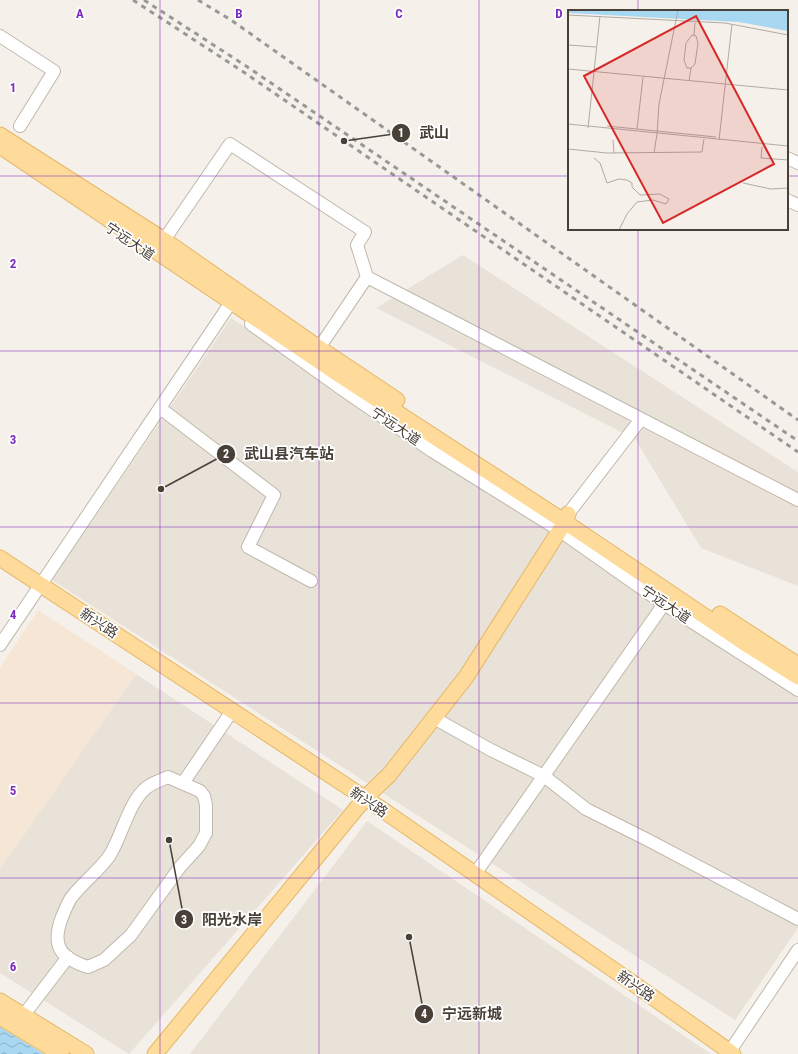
<svg xmlns="http://www.w3.org/2000/svg" width="798" height="1054" font-family="'Roboto Condensed','Noto Sans SC',sans-serif">
	<style>
		.residential { fill: #e9e2d8 }
		.commercial { fill: #f6e6d6 }
		.water { fill: url(#water-waves) }
		.lines { fill: none; stroke-linecap: round; stroke-linejoin: round }
		.minor-casing { stroke: #c0b8ac; stroke-width: 14 }
		.major-casing { stroke: #e4b769; stroke-width: 17 }
		.minor { stroke: #fff; stroke-width: 12 }
		.major { stroke: #fedb9a; stroke-width: 15 }
		.rail { stroke: #989898; stroke-width: 3; stroke-dasharray: 5 5; stroke-linecap: butt }
		.grid { fill: none; stroke: #7b2cbf; stroke-width: 1; stroke-opacity: 0.55 }
		.labels { text-anchor: middle; dominant-baseline: central; stroke-width: 3.5; stroke-linejoin: round; paint-order: stroke }
		.street-label { font-size: 14px; fill: #494138; stroke: #fff }
		.inset-road { fill: none; stroke: #b0aba3; stroke-width: 1 }
		.view { fill: #d62828; fill-opacity: 0.15; stroke: #d62828; stroke-width: 2 }
		.inset-edge { fill: none; stroke: #494138; stroke-width: 2 }
		.grid-label { font-size: 13px; text-anchor: middle; font-weight: bold; fill: #7b2cbf; stroke: #fff; stroke-width: 3.5; stroke-linejoin: round; paint-order: stroke }
		.leader { fill: none; stroke: #494138; stroke-width: 1.5 }
		.callout-dot { fill: #494138; stroke: #fff; stroke-width: 1.5 }
		.mark-label { font-size: 12px; text-anchor: middle; font-weight: bold; fill: #fff }
		.callout-label { font-size: 15px; text-anchor: middle; font-weight: bold; fill: #494138; stroke: #fff; stroke-width: 3.5; stroke-linejoin: round; paint-order: stroke }
	</style>
	<defs>
		<pattern id="water-waves" width="16" height="10" patternUnits="userSpaceOnUse"><rect width="16" height="10" fill="#a7d7f1"/><path d="M0 5q4-4 8 0t8 0" fill="none" stroke="#8ab0c4"/></pattern>
	</defs>
	<rect width="100%" height="100%" fill="#f5f1ea"/>
	<!-- residential -->
	<path class="residential" d="M463,255L798,472V586L701,548L635,439L376,308Z
		M231,318L798,695V928L735,1020L52,580Z
		M136,674L343,810L129,1054L0,973V869Z
		M367,821L711,1054H190Z"/>
	<!-- commercial -->
	<path class="commercial" d="M38,610L136,674L0,869V668Z"/>
	<!-- water -->
	<path class="water" d="M0,1027L44,1054H0Z"/>
	<g class="lines">
		<!-- minor casing -->
		<g class="minor-casing">
			<path id="minor" d="M0,36L54,71L20,126
				M787,158L798,163
				M787,200L798,205
				M164,240L230,144L365,232L357,245L367,277L798,500
				M251,324L342,389L432,451L559,530L664,604L798,690
				M319,348L367,277
				M160,408L274,495L248,547L311,581
				M568,514L641,419
				M0,645L236,295
				M434,718L489,749L544,776L586,809L646,839L798,919
				M168,777L200,791L204,796L206,805V833L199,846L180,867L131,935L104,960L88,967C60,958 51,946 62,917C65,911 67,904 71,898C82,883 99,871 110,855C122,835 129,802 146,788C152,783 161,780 168,777Z
				M183,783L232,711
				M475,874L664,604
				M23,1016L68,957
				M728,1054L798,950"/>
		</g>
		<!-- major casing -->
		<g class="major-casing">
			<path id="major" d="M0,135L164,240L319,348L397,400
				M0,146L341,376L565,522L749,646L798,677
				M0,558L377,806L634,984L733,1054
				M720,614L798,665
				M0,1001L86,1054
				M0,1017L61,1054
				M155,1054L365,798L389,775L466,677L565,522L568,514"/>
		</g>
		<!-- minor -->
		<use href="#minor" class="minor"/>
		<!-- major -->
		<use href="#major" class="major"/>
		<!-- rail -->
		<path class="rail" d="M133,0L242,71L798,452
			M144,0L246,66L798,441
			M198,0L231,20L798,420"/>
	</g>
	<!-- grid -->
	<path class="grid" d="M160,0V1054M319,0V1054M479,0V1054M638,0V11M0,176H569M787,176H798M638,229V1054M0,351H798M0,527H798M0,703H798M0,878H798"/>
	<g class="labels">
		<!-- street labels -->
		<g class="street-label">
			<text transform="translate(130 241) rotate(34)">宁远大道</text>
			<text transform="translate(396 426) rotate(34)">宁远大道</text>
			<text transform="translate(666 604) rotate(34)">宁远大道</text>
			<text transform="translate(99 623) rotate(33)">新兴路</text>
			<text transform="translate(369 802) rotate(34)">新兴路</text>
			<text transform="translate(636 986) rotate(35)">新兴路</text>
		</g>
	</g>
	<!-- overview -->
	<g transform="translate(568 10)">
		<rect width="220" height="220" fill="#f5f1ea"/>
		<path d="M0,0H220V21L171,12L0,3Z" fill="#a7d7f1"/>
		<path class="inset-road" d="M0,5L157,13L220,25M126,25L127,13M0,35L28,37M0,59L220,80M121,71L123,58L127,54L130,33L128,26L124,25L118,33L116,50L119,58H123M0,114L220,136M39,116L148,127M20,118L32,6M69,119L75,67M89,124L91,94L110,0M45,130L46,143M151,130L164,14M194,137L193,148L220,150M0,139L39,143L134,142L136,129M86,143L89,124M26,148L32,153L39,173L51,169L59,170L64,173V177L72,185L92,184L101,189L98,194L85,190L69,192L59,204L51,220M175,173L203,179L220,178"/>
		<path class="view" d="M128,6L206,154L95,213L16,66Z"/>
		<rect width="220" height="220" class="inset-edge"/>
	</g>
	<g class="grid-label">
		<text x="80" y="18">A</text>
		<text x="239" y="18">B</text>
		<text x="399" y="18">C</text>
		<text x="559" y="18">D</text>
		<text x="13" y="92">1</text>
		<text x="13" y="268">2</text>
		<text x="13" y="444">3</text>
		<text x="13" y="619">4</text>
		<text x="13" y="795">5</text>
		<text x="13" y="971">6</text>
	</g>
	<!-- callouts -->
	<path class="leader" d="M344 141L401 133M161 489L226 454M169 840L184 919M409 937L424 1014"/>
	<g class="callout-dot">
		<circle cx="344" cy="141" r="4"/>
		<circle cx="161" cy="489" r="4"/>
		<circle cx="169" cy="840" r="4"/>
		<circle cx="409" cy="937" r="4"/>
		<circle cx="401" cy="133" r="10"/>
		<circle cx="226" cy="454" r="10"/>
		<circle cx="184" cy="919" r="10"/>
		<circle cx="424" cy="1014" r="10"/>
	</g>
	<g class="mark-label">
		<text x="401" y="137">1</text>
		<text x="226" y="458">2</text>
		<text x="184" y="924">3</text>
		<text x="424" y="1018">4</text>
	</g>
	<g class="callout-label">
		<text x="434" y="138">武山</text>
		<text x="289" y="459">武山县汽车站</text>
		<text x="232" y="925">阳光水岸</text>
		<text x="472" y="1019">宁远新城</text>
	</g>
</svg>
